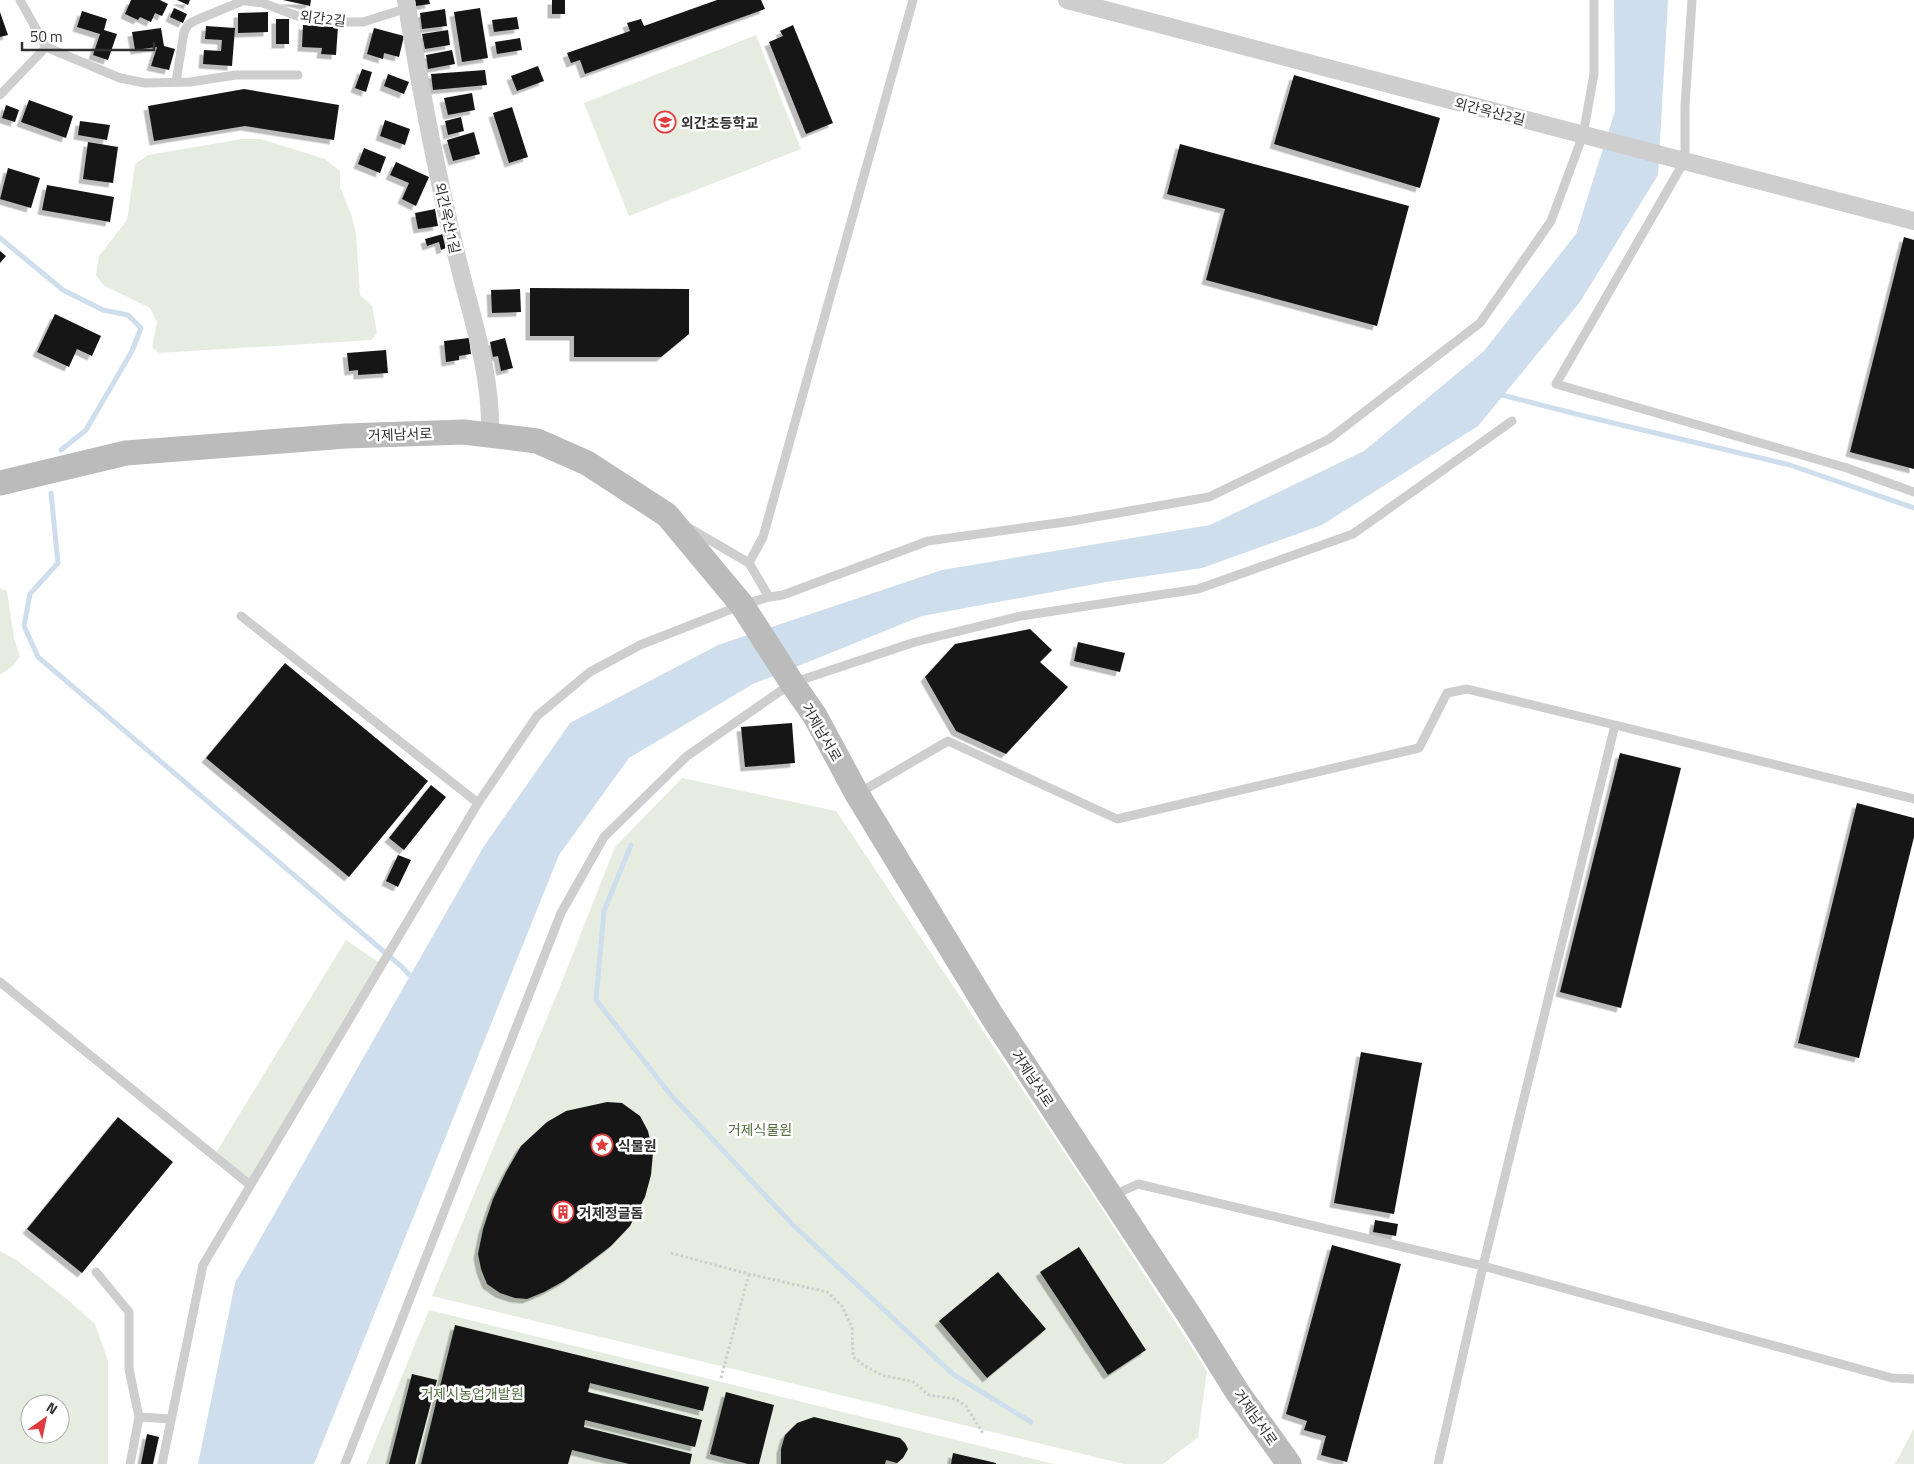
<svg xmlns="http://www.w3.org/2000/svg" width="1914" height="1464" font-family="'Titillium Web','Noto Sans KR',sans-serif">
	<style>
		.green { fill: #e6ede0; fill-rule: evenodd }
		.water { fill: #cedeec }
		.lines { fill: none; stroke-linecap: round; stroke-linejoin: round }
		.stream { stroke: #cedeec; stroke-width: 5 }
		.building { fill: #181818; filter: url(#shadow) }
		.path { stroke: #cecece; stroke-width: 3; stroke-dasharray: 2.5 2.5; stroke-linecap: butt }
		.lane { stroke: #cecece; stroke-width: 9 }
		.street { stroke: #cecece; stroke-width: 18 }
		.secondary { stroke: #bbb; stroke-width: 25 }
		.labels { text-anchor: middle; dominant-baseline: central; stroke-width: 5; stroke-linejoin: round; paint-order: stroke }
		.street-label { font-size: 14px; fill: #313131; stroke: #fff }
		.poi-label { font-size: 14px; font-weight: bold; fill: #313131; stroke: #fff; text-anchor: start }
		.park-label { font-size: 14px; fill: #526c3f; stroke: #fff }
	</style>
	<defs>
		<filter id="shadow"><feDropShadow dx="-4.5" dy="4.5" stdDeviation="0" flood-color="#0004"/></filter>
	</defs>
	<rect width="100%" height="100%" fill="#fff"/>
	<!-- green -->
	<path class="green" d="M756,35L801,149L629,216L584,103Z
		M242,139H261L325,159L340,171V187L351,214L356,233L360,295L372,306L377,333L372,340L159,353L152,347L157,322L150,308L103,285L96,275L99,256L127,220L135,164L148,155Z
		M0,588L7,591L14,638L20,656L14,665L0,675Z
		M682,778L836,811L1096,1200L1207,1371L1198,1437L1163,1464H1124L432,1296L559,989L615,847Z
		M346,940L381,964L250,1185L214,1156Z
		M0,1251L18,1261L68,1300L95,1324L108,1361V1464H0ZM30,1404H60V1434H30Z
		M429,1310L1054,1464H366Z
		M1914,1428V1464H1895Z"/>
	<!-- water -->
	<path class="water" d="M1614,0H1668L1658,175L1580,302L1478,426L1322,525L1202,568L1106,582L922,616L753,684L629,758L559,855L314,1464H198L235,1283L484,846L570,723L718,645L942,570L1210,525L1364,451L1484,351L1576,234L1615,111Z"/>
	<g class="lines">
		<!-- stream -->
		<path class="stream" d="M0,238L63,290L103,310L128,315L141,328L132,351L86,430L61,450
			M1498,394L1588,417L1790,465L1914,508
			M51,493L58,563L30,594L24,626L38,657L402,967L414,980
			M631,845L604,911L596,1000L670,1094L793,1225L954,1375L1031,1422"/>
	</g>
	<!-- building -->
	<path class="building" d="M131,0H160L168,4L162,16L155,13L151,22L140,17L138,20L125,14Z
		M177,0H190L188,5Z
		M283,0H311L310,6Z
		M415,0H429L430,4L416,6Z
		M552,0H565V14H552Z
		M717,0H761L765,9L585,74L580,60L571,63L567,53L630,31L627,23L641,19L644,26Z
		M174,8L187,14L183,23L170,17Z
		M480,8L488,58L462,62L454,12Z
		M445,9L447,26L422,29L420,13Z
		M82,11L107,19L104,30L117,34L108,60L93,55L100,34L77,27Z
		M0,12L8,35L0,37Z
		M268,12V32L238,33V13Z
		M517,17L519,29L494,32L492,20Z
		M276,19H289V44H276Z
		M303,25L338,27L336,55L321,54L322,48L302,47Z
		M793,25L833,123L806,134L769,42L783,36L780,31Z
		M206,26L235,28L232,66L203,64L204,50L221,51L222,40L205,39Z
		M161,28L164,46L175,49L169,70L151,66L157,47L135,50L132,32Z
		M374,28L404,36L399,57L384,53L383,59L367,54Z
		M448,30L450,45L425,49L422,34Z
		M520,38L522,50L497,54L495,42Z
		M452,50L455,64L428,69L426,55Z
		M538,66L544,81L517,91L511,76Z
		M362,69L372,72L366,92L355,88Z
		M485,70L487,85L433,90L431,74Z
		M388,74L409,82L404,94L384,86Z
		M1294,75L1440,118L1420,188L1274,144Z
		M244,89L339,105L334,140L245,126L154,141L148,106Z
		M472,93L475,110L448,115L444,98Z
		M29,100L73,116L66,138L21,122Z
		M6,105L19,110L15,122L2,118Z
		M512,107L528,157L509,163L493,113Z
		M461,117L464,131L448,135L445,121Z
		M385,120L410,129L405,145L380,136Z
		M80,121L110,125L107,140L78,135Z
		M474,132L480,154L453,161L447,140Z
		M88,142L118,147L113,183L83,179Z
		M1180,144L1409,206L1377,326L1206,280L1225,209L1167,194Z
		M364,148L386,157L380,173L358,164Z
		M396,162L429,177L416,206L402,199L409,183L390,175Z
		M8,168L40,178L31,208L0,199Z
		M47,185L114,197L110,222L42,210Z
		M435,209L438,226L418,229L415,213Z
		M443,234L446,248L441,250L439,242L427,246L425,239Z
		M1904,237L1914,240V469L1850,452Z
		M0,251L6,256L0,263Z
		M530,288L689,289V334L661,357H574V336H530Z
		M520,289L521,312L492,313L491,290Z
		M55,314L101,336L92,356L77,349L69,367L37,352Z
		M469,338L471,354L459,356V360L446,362L444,341Z
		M505,338L513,368L501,371L498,356L493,357L490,342Z
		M386,350L388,373L358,375V370L349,371L347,353Z
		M1030,629L1052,650L1040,662L1068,687L1006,754L956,731L925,677L955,644Z
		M1078,642L1125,653L1120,672L1074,661Z
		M285,663L428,781L349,877L206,758Z
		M792,723L795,763L745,767L741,727Z
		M1620,753L1681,768L1621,1008L1560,992Z
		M431,785L446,797L404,850L389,838Z
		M1857,803L1914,818V837L1859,1058L1798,1043Z
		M398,855L411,860L398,887L386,881Z
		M1361,1052L1422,1063L1394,1214L1334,1203Z
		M607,1102L622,1103L640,1116L648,1131L653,1153L651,1175L645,1197L630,1226L611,1246L590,1262L564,1281L544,1292L527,1299L515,1298L500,1293L487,1284L481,1269L478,1254L483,1229L493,1199L506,1172L521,1146L547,1122L566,1111Z
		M118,1117L173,1162L82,1273L27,1229Z
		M1375,1220L1398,1224L1396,1236L1373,1232Z
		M1332,1245L1401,1264L1347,1462L1321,1455L1326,1436L1304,1430L1307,1421L1286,1414Z
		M1079,1247L1146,1350L1108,1375L1040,1272Z
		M998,1272L1046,1329L987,1378L939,1321Z
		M455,1325L709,1387L703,1411L590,1383L588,1392L702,1420L695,1447L585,1420L584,1427L692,1454L690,1464H629L572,1450L568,1464H421Z
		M412,1374L437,1380L415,1464H389Z
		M726,1392L774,1405L759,1464H748L710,1454Z
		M814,1417L900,1438L905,1443L908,1449L903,1458L897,1463L886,1460L885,1464H781V1449L785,1435L797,1423Z
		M147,1434L159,1437L153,1464H141Z
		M953,1453L996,1463V1464H951Z"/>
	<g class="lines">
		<!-- path -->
		<path class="path" d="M671,1253L749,1274L827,1292L842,1306L852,1327L853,1357L865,1366L884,1376L912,1381L929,1395L955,1399L966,1406L984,1435
			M721,1378L749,1274"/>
		<!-- lane -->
		<path class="lane" d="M238,0L263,3L300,17L343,22H363L408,8
			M1692,0L1685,106V160L1556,384L1847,468L1914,492
			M46,47L120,78L145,83L190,82L236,75H298
			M176,82L184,32L188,25L194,21L240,2
			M0,95L46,47L20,0
			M689,528L749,563
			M769,597L783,595L928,541L1072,521L1209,497L1329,439L1480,323L1551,221L1583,135L1594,74V0
			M241,616L478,803
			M859,793L948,741L1117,819L1419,748L1447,693L1467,689L1615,725
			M0,982L250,1185
			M1112,1196L1138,1184L1483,1266L1892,1378L1914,1379
			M96,1272L129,1312V1369L139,1417L130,1464
			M139,1417L171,1419
			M162,1464L203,1265L478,803L537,716L590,672L640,645L742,605L769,597L749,563L763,537L913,0
			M345,1464L561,913L604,837L687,756L792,683L915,642L1021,616L1198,589L1353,534L1512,421
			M1438,1464L1483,1266L1615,725L1914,799"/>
		<!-- street -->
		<path class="street" d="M406,0C420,86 436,172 457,257C471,316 492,373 490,435
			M1067,0C1349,75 1632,146 1914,221"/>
		<!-- secondary -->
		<path class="secondary" d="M0,483L126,453L346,436L464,432L537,441L587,463L667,515L742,605L792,683L815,716L857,794L992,1016L1193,1321L1238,1393L1289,1464"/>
	</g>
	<!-- icons -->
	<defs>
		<g id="school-ring" transform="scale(1.125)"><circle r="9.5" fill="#fff" stroke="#df3c3f" stroke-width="1.5"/><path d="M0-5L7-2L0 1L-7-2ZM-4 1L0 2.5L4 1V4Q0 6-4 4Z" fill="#df3c3f"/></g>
		<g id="sight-ring" transform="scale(1.125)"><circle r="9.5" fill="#fff" stroke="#df3c3f" stroke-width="1.5"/><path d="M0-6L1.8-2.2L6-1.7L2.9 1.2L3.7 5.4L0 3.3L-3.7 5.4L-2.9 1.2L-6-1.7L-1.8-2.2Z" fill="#df3c3f"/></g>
		<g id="building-ring" transform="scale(1.125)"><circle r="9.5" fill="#fff" stroke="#df3c3f" stroke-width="1.5"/><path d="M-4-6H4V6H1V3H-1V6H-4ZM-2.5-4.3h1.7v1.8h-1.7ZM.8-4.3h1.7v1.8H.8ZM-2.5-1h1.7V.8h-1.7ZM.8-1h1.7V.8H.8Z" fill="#df3c3f"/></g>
	</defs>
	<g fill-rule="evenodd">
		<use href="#school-ring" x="665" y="122"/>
		<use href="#sight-ring" x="602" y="1145"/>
		<use href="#building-ring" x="563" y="1212"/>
	</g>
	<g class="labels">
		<!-- street labels -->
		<g class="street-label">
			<text transform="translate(323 18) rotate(7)">외간2길</text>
			<text transform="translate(1490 111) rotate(14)">외간옥산2길</text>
			<text transform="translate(448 218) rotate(77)">외간옥산1길</text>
			<text transform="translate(400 434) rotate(-2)">거제남서로</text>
			<text transform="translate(822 732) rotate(60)">거제남서로</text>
			<text transform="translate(1033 1078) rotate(57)">거제남서로</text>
			<text transform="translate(1256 1417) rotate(55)">거제남서로</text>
		</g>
		<!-- poi labels -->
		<g class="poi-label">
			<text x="681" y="122">외간초등학교</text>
			<text x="618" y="1145">식물원</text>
			<text x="579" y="1212">거제정글돔</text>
		</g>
		<!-- park labels -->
		<g class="park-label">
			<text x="760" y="1129">거제식물원</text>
			<text x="472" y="1393">거제시농업개발원</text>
		</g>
	</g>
	<!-- north arrow -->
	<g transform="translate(45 1419) rotate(33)"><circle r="24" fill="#ffffff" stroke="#adadad"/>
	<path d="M0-4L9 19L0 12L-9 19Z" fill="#df3c3f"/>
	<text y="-8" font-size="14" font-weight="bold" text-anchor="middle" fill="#313131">N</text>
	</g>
	<!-- scale -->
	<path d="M22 42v8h132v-8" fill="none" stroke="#313131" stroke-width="2.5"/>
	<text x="30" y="42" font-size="15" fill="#313131" stroke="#ffffff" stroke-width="4" paint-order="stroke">50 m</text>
</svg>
